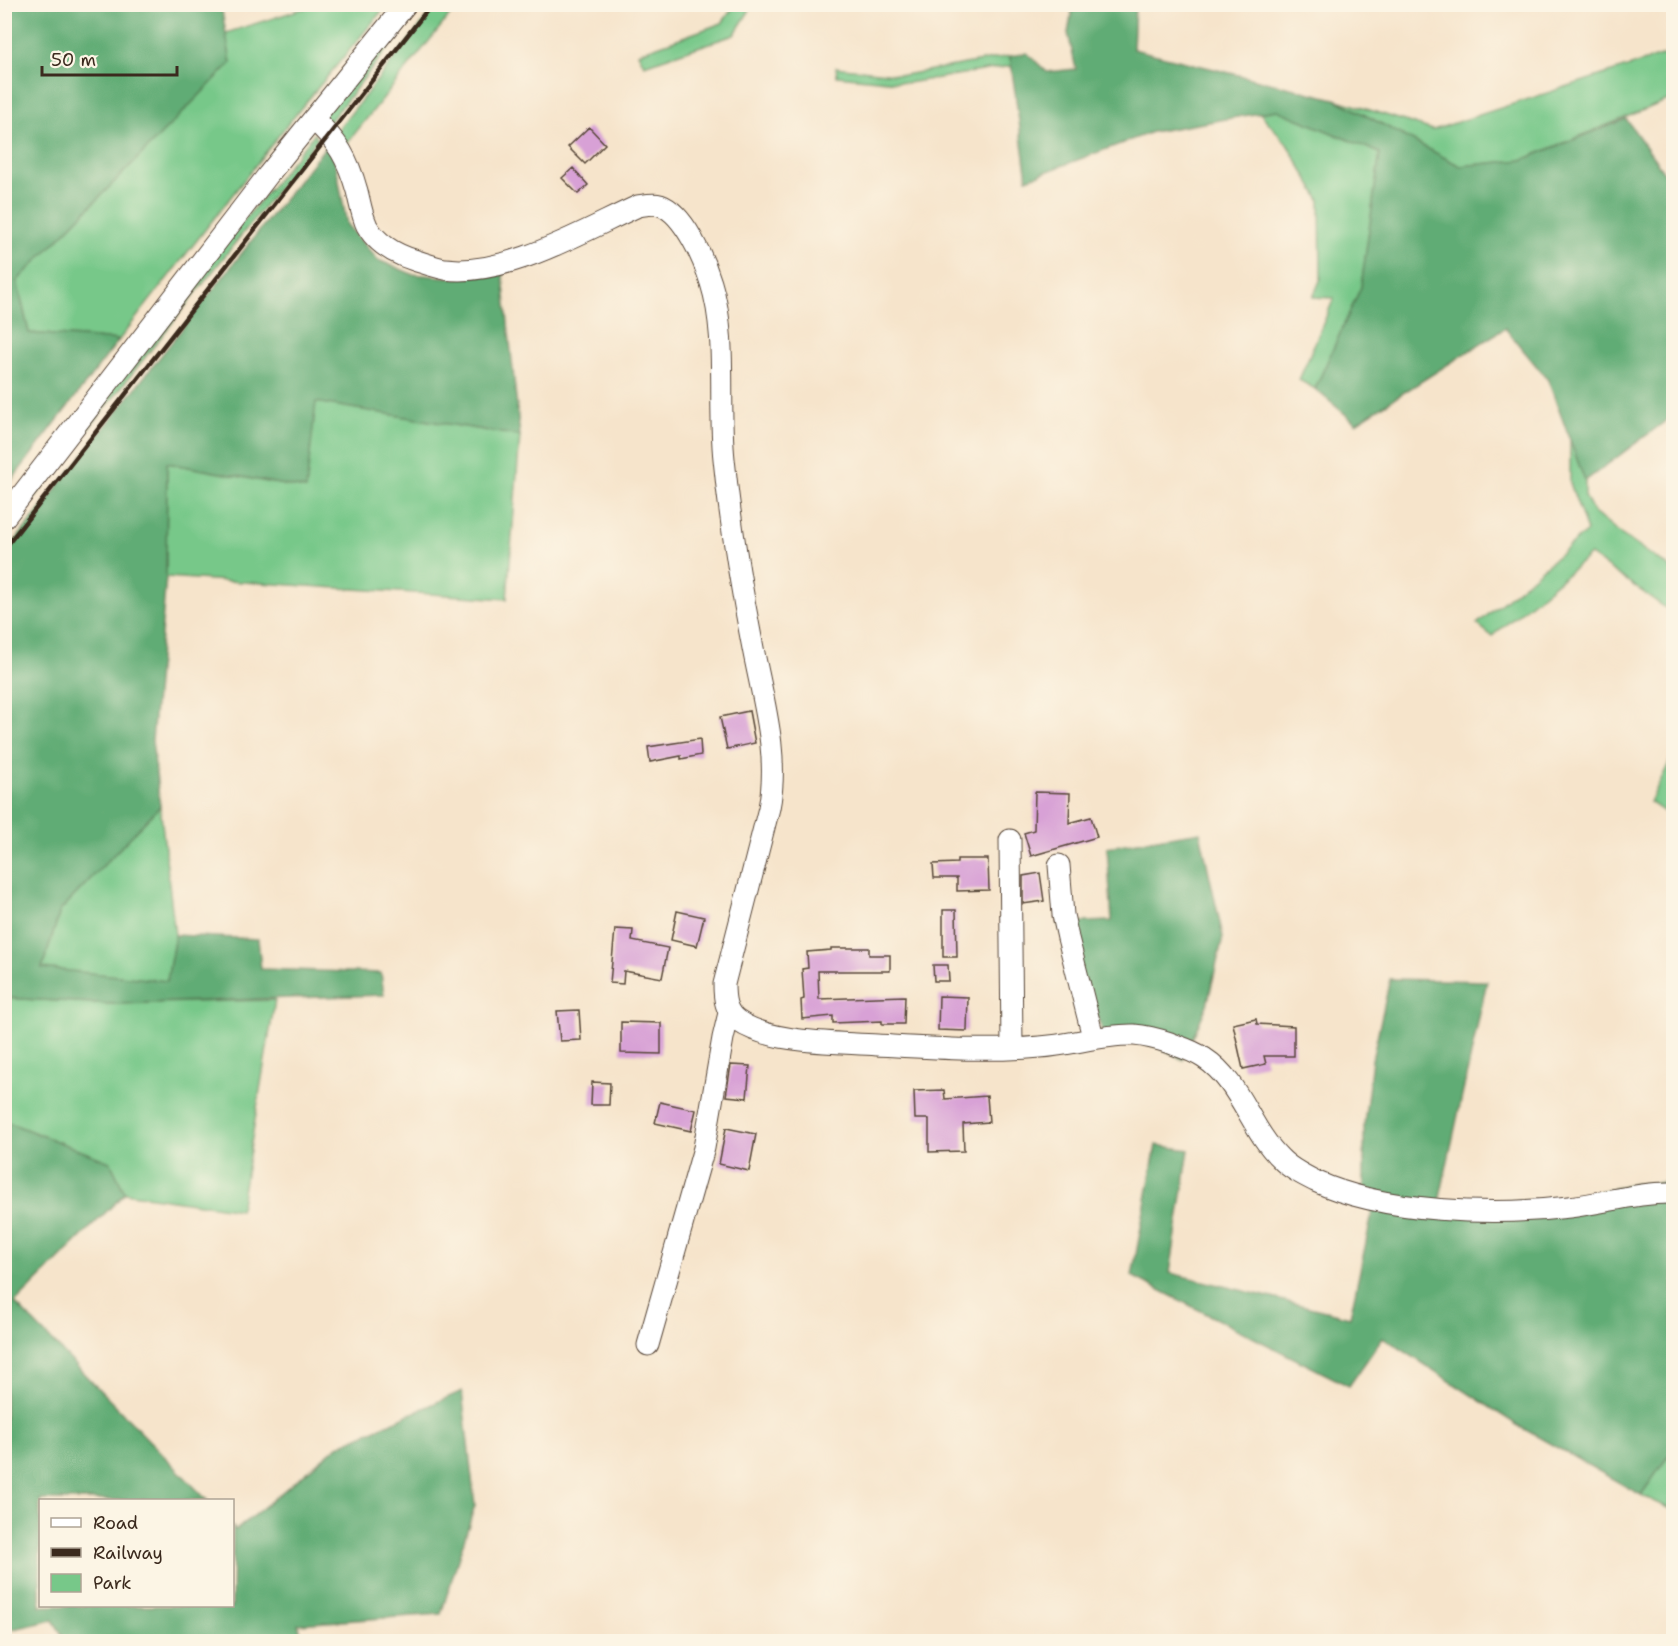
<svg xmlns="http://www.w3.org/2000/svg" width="1678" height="1646" font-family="'Shantell Sans',sans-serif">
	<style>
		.green { fill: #77c889; stroke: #597954; stroke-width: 1.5 }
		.forest { fill: #61ac75; stroke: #4e6b4a; stroke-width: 1.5 }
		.building { fill: #d8a1d6 }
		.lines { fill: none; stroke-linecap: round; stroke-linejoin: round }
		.minor-casing { stroke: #574638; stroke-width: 23 }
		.minor { stroke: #fff; stroke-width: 21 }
		.rail { stroke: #3b2a1e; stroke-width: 4.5 }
	</style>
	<rect width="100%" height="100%" fill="#fcf5e5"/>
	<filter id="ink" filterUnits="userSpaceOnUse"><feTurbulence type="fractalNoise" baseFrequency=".0167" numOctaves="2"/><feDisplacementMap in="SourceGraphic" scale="12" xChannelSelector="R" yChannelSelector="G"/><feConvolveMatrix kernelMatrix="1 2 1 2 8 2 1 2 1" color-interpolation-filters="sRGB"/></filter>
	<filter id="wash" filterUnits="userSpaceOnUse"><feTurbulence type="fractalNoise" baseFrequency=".008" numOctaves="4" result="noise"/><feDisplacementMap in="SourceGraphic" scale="24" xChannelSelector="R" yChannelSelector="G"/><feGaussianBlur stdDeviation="1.35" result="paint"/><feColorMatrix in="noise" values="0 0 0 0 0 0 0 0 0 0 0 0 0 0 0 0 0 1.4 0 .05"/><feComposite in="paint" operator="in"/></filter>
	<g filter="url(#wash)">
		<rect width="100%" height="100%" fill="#f6e4cb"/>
		<!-- green -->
		<path class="green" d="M314,5H387L287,125L119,340L29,333L17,281L231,63L226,33Z
			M411,5H422L324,129L319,111Z
			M437,5H458L340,152L332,137Z
			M735,5H753L734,35L644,65L638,53L722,23Z
			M1673,52V98L1522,160L1460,166L1335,99L1433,130Z
			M1010,56L1011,66L908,83L837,76L836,67L904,75Z
			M1277,110L1380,153L1361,287L1315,389L1299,380L1334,298L1313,297L1321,278L1320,200L1287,144L1260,113Z
			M314,134L318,138L5,535V515Z
			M315,402L520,436L507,599L166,577L167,463L305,489Z
			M1570,440L1585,481V496L1593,512L1616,531L1673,570V613L1590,555L1492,636L1477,624L1587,531L1570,483Z
			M1673,755L1674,818H1673L1650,802Z
			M160,806L175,935L167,981L42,969L60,911Z
			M4,998L112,1004L275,1000L240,1210L125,1193L110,1162L5,1121Z
			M1673,1449V1510L1641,1495Z"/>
		<!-- forest -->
		<path class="forest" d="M5,4L221,5L231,63L17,281L29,333L119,340L5,489Z
			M1073,5H1135L1133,49L1335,99L1460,166L1522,160L1626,119L1673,185L1674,408L1671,417L1585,481L1548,380L1505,328L1356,423L1315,389L1361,287L1380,153L1277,110L1152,132L1027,179L1010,56L1027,53L1047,72L1076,69L1068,33Z
			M326,146L333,156L336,165L347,225L378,260L412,274L457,278L502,267L520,436L316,402L306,489L167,463L166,577L152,741L160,806L60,911L42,968L167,981L175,935L258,939L261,969L381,973L384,995L112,1004L5,998L4,555Z
			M1200,832L1223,937L1207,1005L1183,1060C1154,1042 1138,1041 1106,1039L1058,923L1112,921L1107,847Z
			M1390,979L1487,981L1439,1202L1559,1201L1630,1184L1673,1182V1449L1641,1495L1517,1425L1383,1337L1349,1386L1132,1276L1156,1145L1189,1150L1170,1273L1350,1317L1372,1214L1364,1189V1125L1372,1060Z
			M5,1121L110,1162L125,1193L15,1303L207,1500H40V1606H232L233,1527L236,1530L338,1446L462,1391L475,1505L441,1614L298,1624L304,1642L66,1641L53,1620L5,1631Z"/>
		<g id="blocks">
			<!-- building -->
			<path class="building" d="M589,127L605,144L585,164L568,147Z
				M573,168L588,185L578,194L562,178Z
				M749,711L755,743L727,749L720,717Z
				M700,739L701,755L681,759V756L650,762L648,747Z
				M1035,792L1070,793L1069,823L1091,817L1097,837L1031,856L1024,833L1034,830Z
				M957,859H988L989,890L957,891V878H934L933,864L957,863Z
				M1040,873L1044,901L1023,904V876Z
				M943,910H956L957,957H943Z
				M677,911L704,917L697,946L671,940Z
				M615,929L633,930L632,941L668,948L662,978L624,971L623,984L610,983Z
				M831,948H869V955H890V971H818L819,999L905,996L904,1024H882V1021L833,1023V1016L802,1019L801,1000L804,999L802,969L808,968L807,952L831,950Z
				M933,965H948L949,981H934Z
				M939,996L968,997L967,1031L938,1030Z
				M579,1010L581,1040L560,1041L557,1011Z
				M1256,1019L1257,1024L1294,1026V1056H1264L1266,1064L1243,1069L1233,1024Z
				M621,1022L661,1023V1054L621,1053Z
				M731,1065L750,1066L747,1098L726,1096Z
				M592,1082L610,1083L609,1105H591Z
				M944,1090L945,1099L987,1096L989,1122L963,1124L964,1151L929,1152V1119H915L914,1091Z
				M660,1102L696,1110L691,1131L655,1123Z
				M726,1128L756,1134L749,1171L719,1164Z"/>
		</g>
	</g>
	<g filter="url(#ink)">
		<use href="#blocks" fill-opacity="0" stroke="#574638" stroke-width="1.5"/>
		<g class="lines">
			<!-- minor casing -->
			<g class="minor-casing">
				<path id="minor" d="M313,119C338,141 348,159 357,191C360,203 362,216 367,226C377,244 395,254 414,260C424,263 434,267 445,269C506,277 583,231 638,206C645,205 653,203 660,205C684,213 704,260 711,283C728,337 718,402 724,459C730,520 740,582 752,643C762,697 780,753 769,808L724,984C724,998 725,1012 738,1021C771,1044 838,1042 877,1045C931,1048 986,1052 1040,1047C1072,1045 1102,1034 1134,1035C1147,1036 1158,1039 1170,1043C1181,1047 1194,1051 1204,1058C1240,1081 1250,1129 1280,1158C1289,1168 1303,1175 1315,1181C1384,1213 1494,1216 1569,1207C1604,1203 1639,1192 1674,1193
					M4,518L268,175L406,4
					M1010,840L1012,1048
					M1059,865L1063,915L1068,938L1093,1037
					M648,1345L704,1148L723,1038L729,1013"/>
			</g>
			<!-- minor -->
			<use href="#minor" class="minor"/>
			<!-- rail -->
			<path class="rail" d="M4,549L432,4"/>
		</g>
	</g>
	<!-- margin -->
	<rect width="1678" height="1646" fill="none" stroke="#fcf5e5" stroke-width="24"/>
	<!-- legend -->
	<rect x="39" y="1499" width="195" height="108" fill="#fcf5e5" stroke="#afa495" stroke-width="1.5"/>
	<rect x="51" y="1518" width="30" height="9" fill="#ffffff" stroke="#afa495" stroke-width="1.5"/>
	<text x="93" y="1529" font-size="18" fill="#3b2a1e">Road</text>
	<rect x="51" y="1548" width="30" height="9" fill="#3b2a1e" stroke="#afa495" stroke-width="1.5"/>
	<text x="93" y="1559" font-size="18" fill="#3b2a1e">Railway</text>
	<rect x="51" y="1574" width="30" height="18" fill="#77c889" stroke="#afa495" stroke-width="1.5"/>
	<text x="93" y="1589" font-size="18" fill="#3b2a1e">Park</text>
	<!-- scale -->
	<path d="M42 66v9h135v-9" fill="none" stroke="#3b2a1e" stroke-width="3"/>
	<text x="51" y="66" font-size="18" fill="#3b2a1e" stroke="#fcf5e5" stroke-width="4.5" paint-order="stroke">50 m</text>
</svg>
